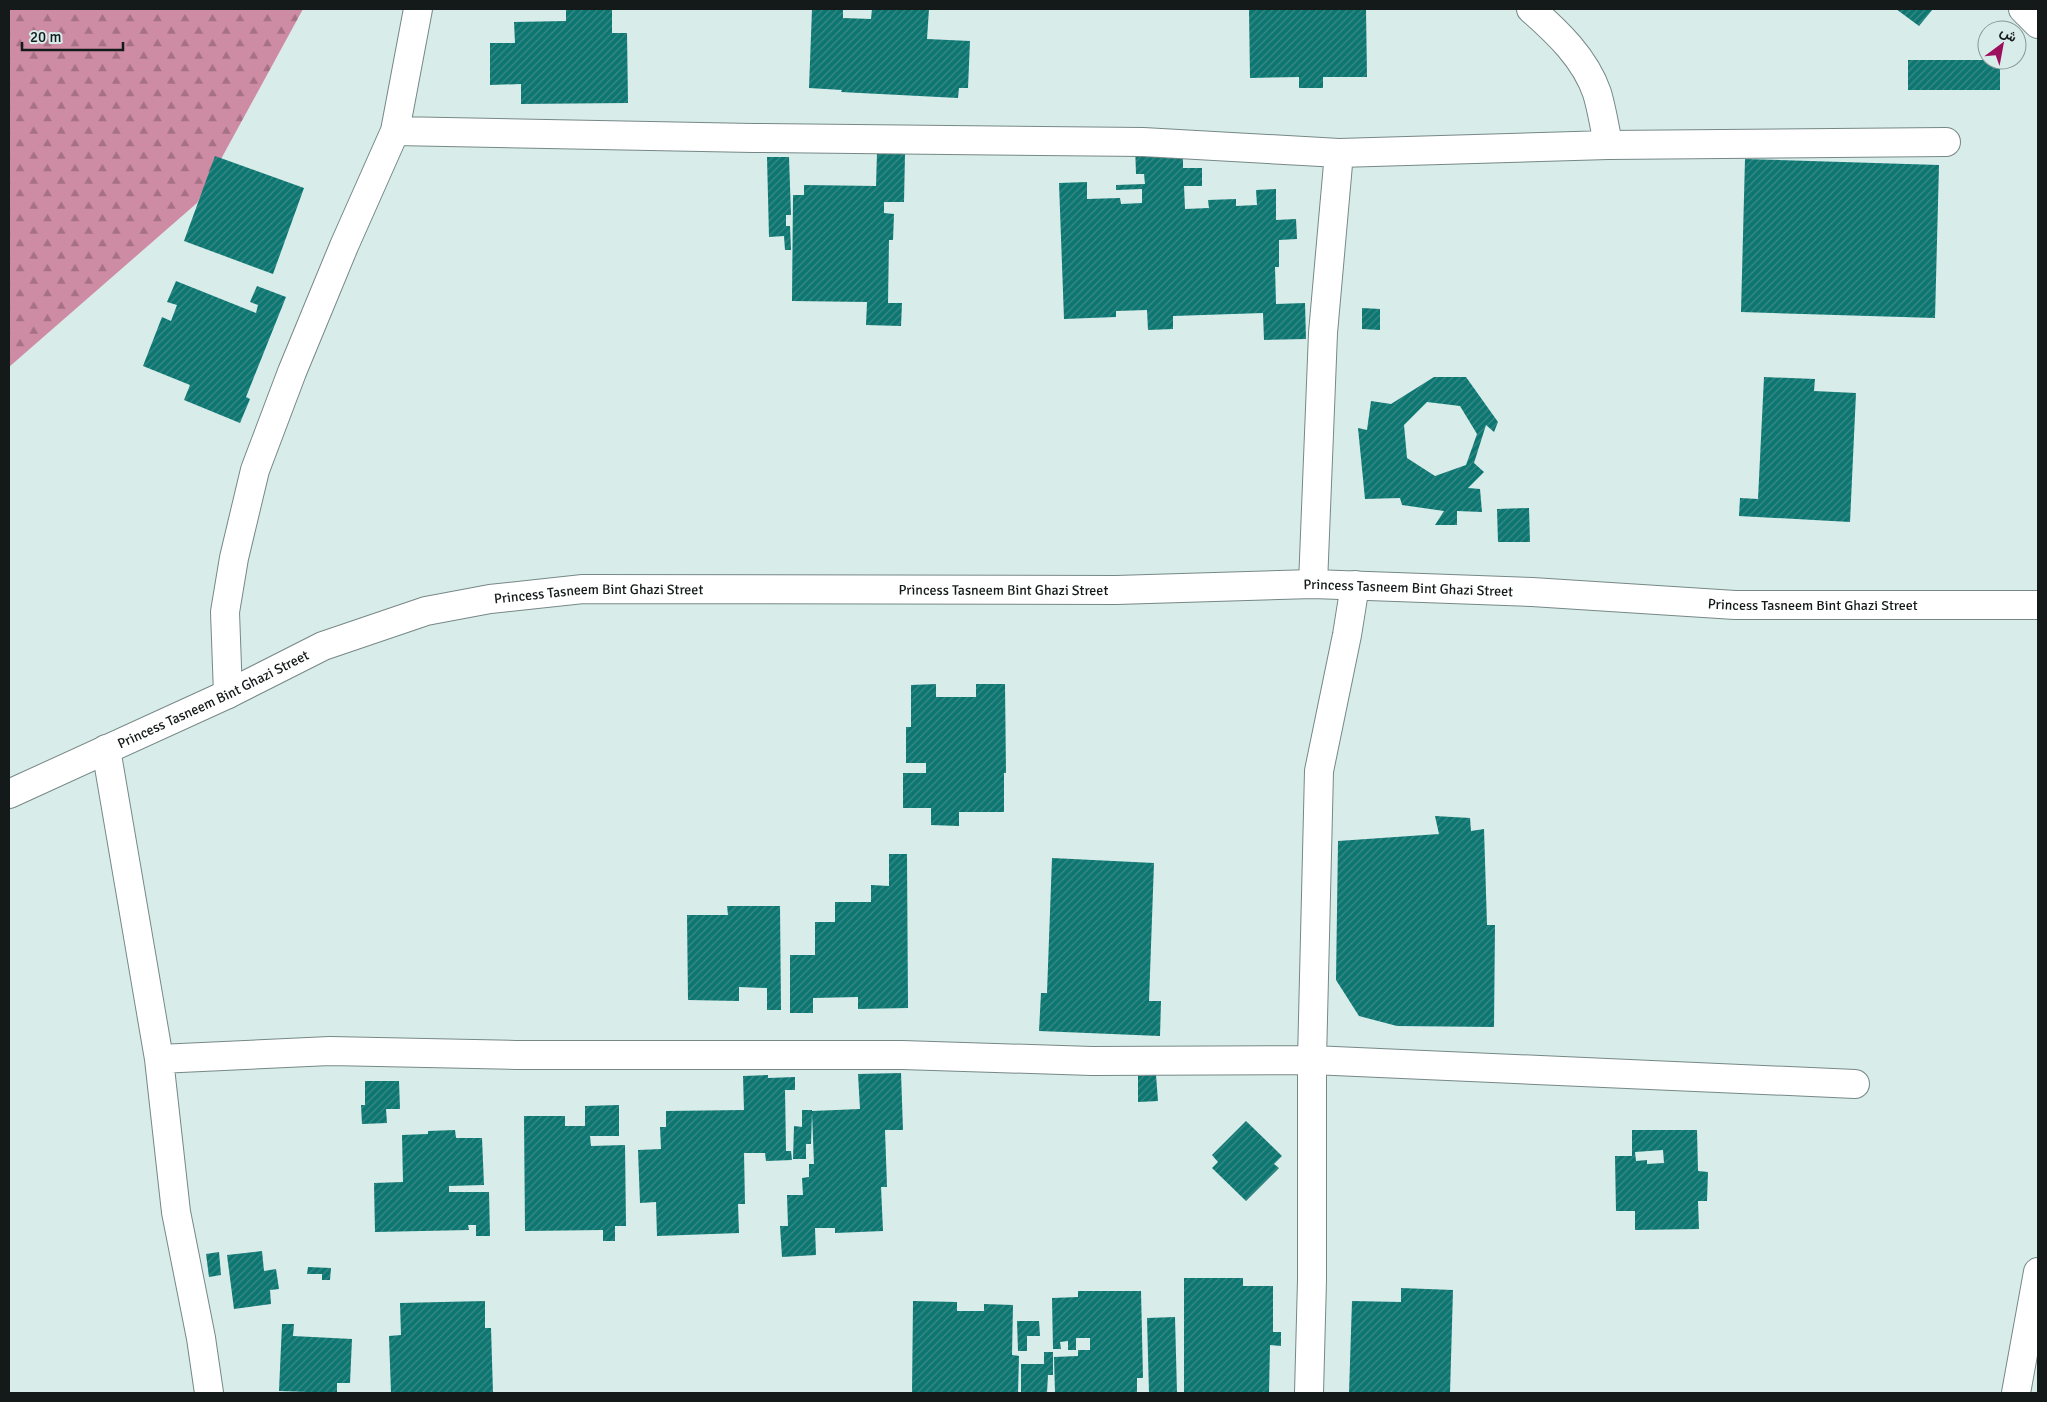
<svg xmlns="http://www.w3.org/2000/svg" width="2047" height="1402" font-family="Signika,Vazirmatn,sans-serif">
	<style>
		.forest { fill: url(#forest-firs) }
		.building { fill: url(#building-hatch); fill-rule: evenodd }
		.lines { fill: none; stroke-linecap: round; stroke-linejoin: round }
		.minor-casing { stroke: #768886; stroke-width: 30 }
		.major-casing { stroke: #768886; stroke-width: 30 }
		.minor { stroke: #fff; stroke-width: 28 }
		.major { stroke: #fff; stroke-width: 28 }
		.labels { text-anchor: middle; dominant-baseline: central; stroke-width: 4.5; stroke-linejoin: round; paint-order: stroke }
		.street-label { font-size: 14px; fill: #131a19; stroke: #d8ecea }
	</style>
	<defs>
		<pattern id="forest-firs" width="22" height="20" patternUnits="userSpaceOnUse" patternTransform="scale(1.25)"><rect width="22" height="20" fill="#ce8ba4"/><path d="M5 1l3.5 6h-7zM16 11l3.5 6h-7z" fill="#a67185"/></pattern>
		<pattern id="building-hatch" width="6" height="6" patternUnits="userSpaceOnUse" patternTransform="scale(1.25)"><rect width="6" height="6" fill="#0c7671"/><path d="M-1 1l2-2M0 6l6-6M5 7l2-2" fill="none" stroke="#408a87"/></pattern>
	</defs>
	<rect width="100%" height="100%" fill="#d8ecea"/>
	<!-- forest -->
	<path class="forest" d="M9,9H303L197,203L9,367Z"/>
	<!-- building -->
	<path class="building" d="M566,9H612V33H627L628,103L521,104V84L490,85V43H515L514,22L566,21Z
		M812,9H843V18L871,19L872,9H929L927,39L970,41L968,88H959L958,98L841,92L842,90L809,88Z
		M1249,9H1366L1367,77H1323V88H1299V77L1250,78Z
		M1896,9H1933L1919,26Z
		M1908,60H2000V90H1908Z
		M1157,143V157L1183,156V168H1202V186H1184L1185,209L1209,208L1208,200L1236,199V206L1257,205L1256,190L1276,189V220L1296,219L1297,239L1279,240V267H1275L1276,304L1305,303L1306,339L1264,340L1263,313L1173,316V329L1148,330L1147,310L1116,311V317L1064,319L1059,183L1087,182V199L1120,198L1121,204L1142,203V189L1116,190V185L1145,184L1144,174H1136L1135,144Z
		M877,153L905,154L904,202H884V213L894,214L893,240H889L888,303H902L901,326L866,325L867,302L792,301L793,195H804V185L876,186Z
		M215,156L304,188L273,274L184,241Z
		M767,157H789L791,215H786V226H790L791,250H785L784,236L769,237Z
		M1745,159L1939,165L1935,318L1741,312Z
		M176,281L256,313L258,305L250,302L257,286L286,297L246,397L250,399L240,423L184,400L190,385L143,366L162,317L171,321L177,305L167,302Z
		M1362,308L1380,309V330L1362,329Z
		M1434,377H1466L1498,422L1494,432L1486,425L1474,463L1484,472L1468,488L1480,489L1482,512L1457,511V525H1435L1444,511L1402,505L1400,498L1365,499L1358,428L1367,430L1371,401L1391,404ZM1427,402L1460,406L1477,434L1466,465L1435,476L1407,458L1404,425Z
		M1764,377L1815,379L1814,391L1856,393L1850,522L1739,516L1740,498L1758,499Z
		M1529,508L1530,542H1498L1497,509Z
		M936,684V697H976V684H1005L1006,773H1004V812H959V826L931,825V808H903V773H926V763H906V727H911V685Z
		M1435,816L1470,818L1471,831L1484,829L1487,925H1495L1494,1027L1397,1026L1359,1016L1336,980L1338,841L1439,834Z
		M889,854H907L908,1008L858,1009V997L813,998V1013H790V955H815V922H835V902H871V885L889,886Z
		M1052,858L1154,863L1149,1001H1161L1160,1036L1039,1031L1041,993H1047Z
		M727,906H780L781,1010H767V988L739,987V1001L688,1000L687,915H728Z
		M901,1073L903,1130H885L887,1187H881L883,1231L835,1233V1228H815L816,1255L782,1257L780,1226H788L787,1195H803L802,1178L809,1177V1164H814L812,1113L811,1144H806V1159H793L794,1126L802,1127V1110H812V1111L860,1109L858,1074Z
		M768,1075V1078L795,1077V1090H785L786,1151H791L792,1160L766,1161L765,1153H744L745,1204H738L739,1233L657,1236L656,1202L640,1203L638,1150L661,1149L660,1127H666V1111L744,1110L743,1076Z
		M1156,1075L1158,1101L1138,1102V1076Z
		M365,1081H399L400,1109H386L387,1123L362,1124L361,1105H365Z
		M619,1105V1136H590L591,1146L625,1145L626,1226H615V1241H603V1230L525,1231L524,1116H565V1126H585V1106Z
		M1246,1121L1282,1156L1274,1164L1279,1168L1246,1201L1212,1168L1218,1162L1212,1155Z
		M455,1130L456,1138H482L484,1185L449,1186V1192H489L490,1236H476V1225H468L469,1230L375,1232L374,1183L403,1182L402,1135L428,1134V1131Z
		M1632,1130H1697L1698,1171L1708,1172L1707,1201H1698L1699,1229L1635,1230V1211H1616L1615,1156H1632ZM1663,1150L1664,1163L1647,1164V1160L1636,1161L1635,1152Z
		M262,1251L264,1271L276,1269L279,1289L270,1290L271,1304L234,1309L227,1255Z
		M219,1252L221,1275L209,1277L206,1254Z
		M308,1267L331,1268L330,1280H322V1274H307Z
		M1184,1278H1243V1286H1273V1332H1281V1346L1270,1345L1269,1393H1184Z
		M1401,1288L1453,1290L1450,1393H1349L1352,1301L1401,1302Z
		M1078,1291H1141L1143,1378H1137V1393H1055L1054,1357L1078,1356V1350H1090V1338H1076V1350H1068V1341L1060,1342L1061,1349H1053L1052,1298L1078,1297Z
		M485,1301V1328H491L493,1393H391L389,1336L401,1335L400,1303Z
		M913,1301L957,1302V1311H984V1304L1013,1305L1012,1355L1019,1356L1018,1393H912Z
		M1175,1317L1177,1393H1149L1147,1318Z
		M1017,1321H1039L1040,1336H1027V1351H1018Z
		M282,1324H294L293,1336L352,1339L350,1383H337V1393L279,1391Z
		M1044,1352H1053V1375H1048L1047,1393H1021V1364H1044Z"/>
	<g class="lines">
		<!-- minor casing -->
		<g class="minor-casing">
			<path id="minor" d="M1531,9C1557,32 1585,58 1597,93C1602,110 1605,128 1608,145
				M395,131L753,138L1143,142L1339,153L1608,145L1946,142
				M1313,584L1323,333L1339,153
				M228,694L225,612L234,558L255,470L292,372L344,246L395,131L418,9
				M106,749L159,1059L176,1212L201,1338L209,1393
				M159,1059L330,1051L516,1055H902L1092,1061L1312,1060L1855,1084
				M1309,1393L1312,1280V1060L1319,771L1347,635L1355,585
				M2016,1393L2038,1272"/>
		</g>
		<!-- major casing -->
		<g class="major-casing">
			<g id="major">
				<path d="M2023,9L2038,24"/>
				<path id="s1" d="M9,794L228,694L323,646L426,611L490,599L583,589L1116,590L1313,584L1532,592L1735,605H2038"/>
			</g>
		</g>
		<!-- minor -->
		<use href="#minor" class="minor"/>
		<!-- major -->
		<use href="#major" class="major"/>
	</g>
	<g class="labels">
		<!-- street labels -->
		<g class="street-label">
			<text stroke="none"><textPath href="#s1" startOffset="1440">Princess Tasneem Bint Ghazi Street</textPath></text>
			<text stroke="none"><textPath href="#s1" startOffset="1035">Princess Tasneem Bint Ghazi Street</textPath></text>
			<text stroke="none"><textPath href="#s1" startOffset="630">Princess Tasneem Bint Ghazi Street</textPath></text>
			<text stroke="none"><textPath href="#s1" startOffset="1845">Princess Tasneem Bint Ghazi Street</textPath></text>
			<text stroke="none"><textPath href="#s1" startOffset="225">Princess Tasneem Bint Ghazi Street</textPath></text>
		</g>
	</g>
	<!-- border -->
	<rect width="2047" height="1402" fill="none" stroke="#131a19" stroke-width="20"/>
	<!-- north arrow -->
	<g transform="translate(2002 45) rotate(32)"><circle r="24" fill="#d8ecea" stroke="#899896"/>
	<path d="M0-4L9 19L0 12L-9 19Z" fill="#9d0f5c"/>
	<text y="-8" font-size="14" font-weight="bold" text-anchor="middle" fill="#131a19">ش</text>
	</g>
	<!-- scale -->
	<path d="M22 42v8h101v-8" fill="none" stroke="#131a19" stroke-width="2.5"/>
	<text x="30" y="42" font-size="15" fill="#131a19" stroke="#d8ecea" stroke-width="4" paint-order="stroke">20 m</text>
</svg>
